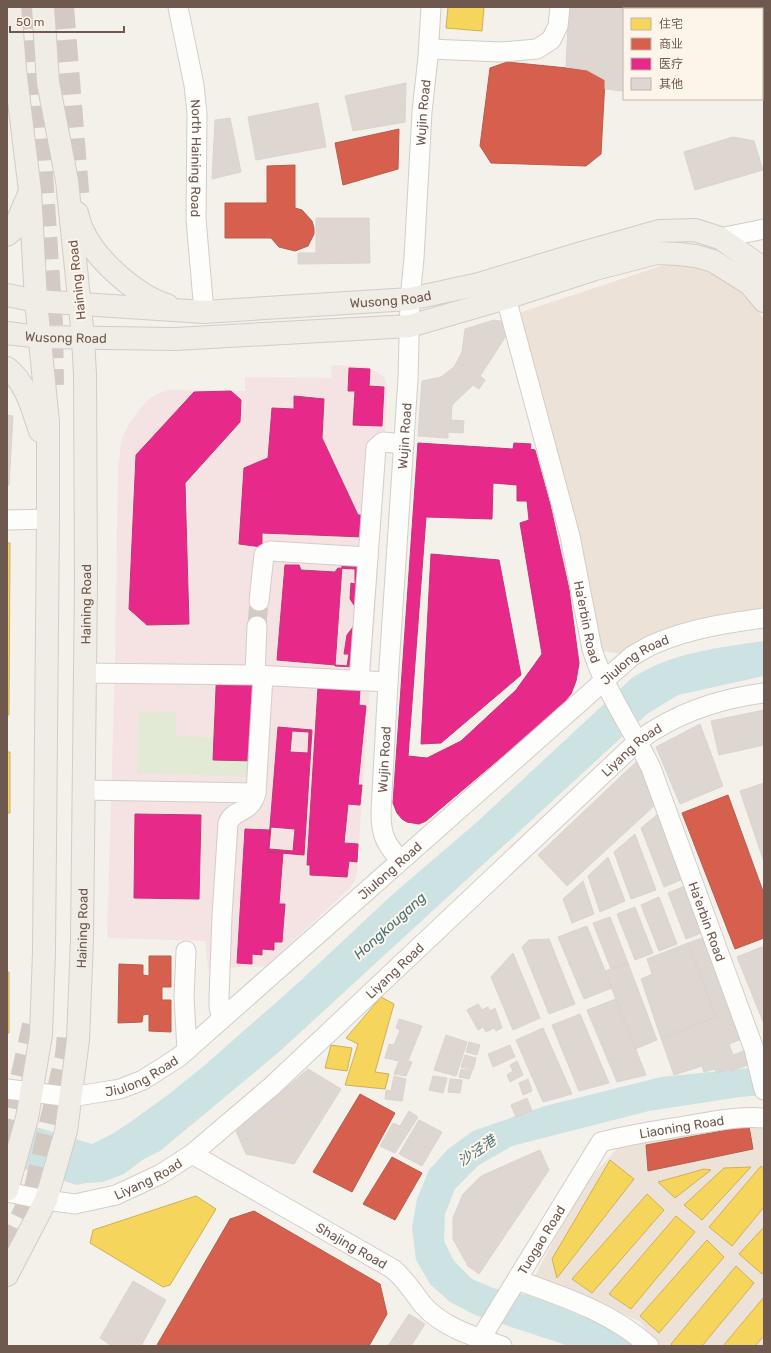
<svg xmlns="http://www.w3.org/2000/svg" width="771" height="1353" font-family="Rubik,'Noto Sans SC',sans-serif">
	<style>
		.residential { fill: #ede2d8 }
		.medical { fill: #f5e3e3 }
		.green { fill: #e2ead6 }
		.water { fill: #cde3e3 }
		.homes { fill: #f6d55c; stroke: #ceb058 }
		.shops { fill: #d6604d; stroke: #b75e4d }
		.health { fill: #e7298a; stroke: #c33778; fill-rule: evenodd }
		.building { fill: #ded6d0; stroke: #dcd3cd }
		.lines { fill: none; stroke-linecap: round; stroke-linejoin: round }
		.minor-tunnel { stroke: #d3cac3; stroke-width: 19; stroke-dasharray: 19 10; stroke-linecap: butt }
		.highway-tunnel { stroke: #d3cac3; stroke-width: 22; stroke-dasharray: 22 11; stroke-linecap: butt }
		.minor-casing { stroke: #d3cdc8; stroke-width: 21 }
		.major-casing { stroke: #d3cbc7; stroke-width: 24 }
		.minor { stroke: #fdfdfc; stroke-width: 19 }
		.major { stroke: #f0ece6; stroke-width: 22 }
		.labels { text-anchor: middle; dominant-baseline: central; stroke-width: 4; stroke-linejoin: round; paint-order: stroke }
		.street-label { font-size: 13px; fill: #6f584d; stroke: #fdf5ea }
		.water-label { font-size: 14px; font-style: italic; fill: #47737a; stroke: #fdf5ea }
	</style>
	<rect width="100%" height="100%" fill="#f4f0ea"/>
	<!-- residential -->
	<path class="residential" d="M676,261L714,273L738,286L764,319V618L632,656L592,649L510,316Z
		M759,1125L764,1129V1346H661L639,1321L535,1276L581,1188L619,1147L709,1127Z"/>
	<!-- medical -->
	<path class="medical" d="M332,365L367,367L376,372L384,377L387,386V398L375,612L357,872L355,880L350,888L266,966L208,969L205,941L107,938L115,668L118,465L122,439L128,425L138,411L149,399L158,393L170,390L245,391V377L331,378Z"/>
	<!-- green -->
	<path class="green" d="M139,711L176,712V736L212,737L213,719L257,721L255,777L137,773Z"/>
	<!-- water -->
	<path class="water" d="M764,641V676L678,695L647,714L279,1052L160,1151L144,1159L124,1174L103,1182L86,1183L77,1185L7,1164V1118L92,1144L112,1134L129,1123L169,1094L205,1065L298,983L393,894L477,822L633,677C642,672 651,667 661,663C694,650 729,646 764,641Z
		M749,1068H764V1095L740,1097L649,1111L512,1146L479,1165L455,1189L445,1214L444,1241L454,1261L472,1279L493,1288L528,1295L558,1306L607,1327L634,1346H569L475,1315L450,1302L430,1284L416,1260L412,1227L417,1199L429,1170L448,1149L473,1131L545,1106L661,1077Z"/>
	<!-- homes -->
	<path class="homes" d="M448,7H484L482,31L446,28Z
		M7,543H10L9,715H7Z
		M7,752H10V813H7Z
		M7,972H9V1033H7Z
		M381,997L394,1004L375,1072L389,1074L385,1089L345,1085L358,1044L346,1038Z
		M331,1045L352,1048L347,1071L325,1068Z
		M610,1160L634,1179L557,1278L552,1259Z
		M761,1166L764,1170V1207L732,1246L709,1227Z
		M751,1167L702,1220L684,1205L724,1168Z
		M704,1169L711,1170L675,1198L658,1182Z
		M647,1194L664,1210L592,1293L572,1279Z
		M196,1196L216,1209L170,1285L163,1287L90,1243L93,1230Z
		M676,1216L695,1232L631,1309L609,1294Z
		M764,1227V1272L762,1274L739,1254Z
		M707,1240L724,1257L659,1333L640,1316Z
		M736,1266L754,1283L702,1346H673L671,1344Z
		M764,1297V1336L755,1346H723Z"/>
	<!-- shops -->
	<path class="shops" d="M507,62L587,70L605,80L601,154L586,166L491,163L480,146L490,68Z
		M399,129L398,169L343,185L335,143Z
		M295,165V208L302,210L312,221L314,228V234L308,246L295,251L279,247L271,238H225V203H267V166Z
		M728,795L764,894V938L735,949L682,813Z
		M149,956H171V987H162V1000H171V1032L149,1031V1014L143,1015L142,1022L118,1023L119,964L143,965V975L149,976Z
		M360,1094L395,1113L352,1192L313,1172Z
		M749,1126L753,1149L648,1171L646,1145Z
		M392,1157L422,1173L395,1220L363,1204Z
		M254,1211L380,1284L387,1314L369,1346H158L157,1345L230,1219Z"/>
	<!-- health -->
	<path class="health" d="M349,368L370,369L369,386L384,387L382,426L353,425L355,391H348Z
		M231,391L241,400L240,422L185,483L189,624L147,625L129,609L136,455L194,392Z
		M294,396L324,399L322,438L358,515H366L364,537L262,533V547L239,544L244,468L268,458L272,408L294,409Z
		M418,443L513,449L514,443L531,444L530,449L535,450L550,504L569,589L579,663L576,681L571,694L565,701L543,722L426,821L419,824L407,822L402,819L397,813L393,803ZM493,483L517,485V501H527L529,520L520,523L542,654L516,690L461,741L427,758L408,756L426,517L492,519Z
		M431,554L499,560L521,675L441,743L421,744Z
		M285,565H299L301,570L335,572L338,568L355,569V584L351,583L350,599L356,608V623L347,635L344,654H349L347,666L277,660Z
		M342,566L363,567L356,667L335,666Z
		M217,665L260,667L256,761L213,760Z
		M318,687L360,689L359,705L366,706L358,785H362L360,805L348,804L344,843L358,844L357,862L349,861L347,877L310,875V865H307Z
		M278,727L312,730L304,855L268,852Z
		M292,731L309,732L308,753L290,752Z
		M135,814L201,815L199,899L134,898Z
		M271,827L295,829L293,851L269,849Z
		M245,829L270,830L268,852L283,853L279,904H285L282,942H274V950L262,949V955L252,954V964L237,963Z"/>
	<!-- building -->
	<path class="building" d="M569,7H629L630,9H624V91L605,89V80L587,70L566,67Z
		M406,83L405,122L353,131L345,96Z
		M318,103L326,147L256,160L248,117Z
		M230,118L241,172L212,179L215,120Z
		M733,137L754,141L763,170L695,190L684,152Z
		M316,218H369L370,263L298,264V253H316Z
		M494,320L506,322L508,333L480,376L485,380L479,389L473,385L452,405L451,420L464,421L463,433L448,432V438L418,436L422,381L441,377L454,367L462,352L465,329Z
		M7,415L13,416L9,485L7,486Z
		M764,710V745L719,755L711,721Z
		M700,724L723,786L680,804L656,747Z
		M637,761L655,805L567,886L538,855Z
		M764,783V862L740,791Z
		M658,814L683,879L664,887L641,828Z
		M635,834L656,890L631,899L614,852Z
		M608,857L625,901L600,912L588,876Z
		M583,881L594,914L572,923L563,899Z
		M685,886L704,932L686,939L668,893Z
		M659,897L677,944L659,951L641,905Z
		M635,907L653,953L635,960L617,914Z
		M610,917L628,963L611,969L593,923Z
		M587,926L612,988L584,999L558,937Z
		M705,937L742,1039L729,1044L733,1055L746,1050L751,1064L731,1071L730,1069L716,1073L715,1069L704,1072L702,1066L674,1075L661,1038L716,1017L688,943Z
		M549,939L575,1004L549,1014L522,947L529,940Z
		M688,943L716,1017L661,1038L641,979L652,974L647,959Z
		M764,946V1024L737,957Z
		M513,953L540,1018L513,1030L491,977Z
		M628,963L657,1040L635,1049L605,971Z
		M616,999L646,1075L617,1082L587,1010Z
		M478,1004L482,1010L488,1007L490,1011L495,1008L502,1028L496,1031L494,1028L486,1032L483,1027L478,1030L467,1010Z
		M580,1014L609,1083L579,1091L552,1025Z
		M399,1019L422,1026L408,1061L412,1062L406,1076L394,1074L399,1061L385,1058L389,1044L394,1045L400,1030L396,1028Z
		M543,1028L572,1094L543,1102L516,1040Z
		M446,1035L467,1042L456,1076L434,1070Z
		M469,1042L480,1045L477,1055L466,1052Z
		M510,1045L515,1057L493,1067L488,1054Z
		M465,1055L476,1058L473,1070L461,1067Z
		M517,1061L523,1075L510,1082L507,1075L513,1071L510,1065Z
		M308,1069L341,1089L294,1164L246,1154L236,1131Z
		M461,1069L472,1071L469,1079L459,1077Z
		M394,1076L406,1079L402,1101L385,1099L386,1090L391,1091Z
		M433,1076L447,1078L443,1093L429,1090Z
		M450,1079L462,1080L460,1093L448,1092Z
		M528,1079L532,1091L523,1095L519,1083Z
		M527,1098L532,1111L516,1117L511,1105Z
		M409,1111L418,1117L395,1153L380,1146L393,1123L400,1126Z
		M419,1120L442,1132L422,1166L399,1154Z
		M540,1150L549,1170L479,1274L468,1266L453,1239V1218L463,1194L481,1176Z
		M133,1281L166,1300L141,1346H112L100,1338Z
		M409,1314L425,1324L411,1346H388Z"/>
	<g class="lines">
		<!-- minor-tunnel -->
		<path class="minor-tunnel" d="M257,626L259,601"/>
		<!-- highway-tunnel -->
		<path class="highway-tunnel" d="M31,7L52,324L53,385
			M63,7L79,203
			M7,1141L33,1025
			M7,1248L35,1188L66,1055L68,1035"/>
		<!-- minor casing -->
		<g class="minor-casing">
			<g id="minor">
				<path id="s1" d="M178,7L194,85L197,114L196,219L204,312"/>
				<path d="M429,49L501,52L537,49L551,40L558,26L560,7"/>
				<path d="M720,238L764,229"/>
				<path id="s2" d="M506,298L570,536L592,649C605,691 632,728 651,768L754,1049L764,1090"/>
				<path d="M7,520L48,519"/>
				<path d="M259,601L264,555L270,551L368,557"/>
				<path d="M85,673L255,675L388,682"/>
				<path d="M255,675L257,626"/>
				<path d="M359,680L376,448L383,442L404,444"/>
				<path d="M83,790L256,793"/>
				<path id="s3" d="M400,860C385,843 381,835 381,812L388,682L408,379L410,299L414,258L422,112L428,57L431,7"/>
				<path d="M186,951L184,997L187,1050"/>
				<path d="M222,1019L219,1007V998L222,916L228,823C234,808 250,815 256,793L263,676"/>
				<path id="s4" d="M7,1089L71,1097L108,1091L120,1089L143,1080L179,1057L632,656C641,651 650,645 659,642C692,628 729,623 764,618"/>
				<path id="s5" d="M192,1154L393,1269C407,1281 412,1291 423,1305C442,1327 475,1337 502,1346"/>
				<path id="s6" d="M7,1192L46,1200L75,1204L116,1195L161,1174L192,1154L272,1086L638,741C676,713 717,699 764,693"/>
				<path d="M517,1280C564,1297 611,1312 649,1346"/>
				<path id="s7" d="M481,1338L601,1142C631,1134 661,1130 691,1125C715,1121 740,1116 764,1118"/>
			</g>
		</g>
		<!-- major casing -->
		<g class="major-casing">
			<g id="major">
				<path d="M77,213C79,219 80,226 83,231C96,260 137,296 167,305"/>
				<path d="M7,235L14,229L29,194"/>
				<path id="s8" d="M7,295L36,301L204,312L410,299L479,284L578,254L659,231L695,230L720,238L760,266L764,271"/>
				<path id="s9" d="M7,333L40,337L175,339L410,326L506,298L595,269L657,253L679,254L696,256L713,261L750,284L764,301"/>
				<path d="M7,368C27,384 32,408 40,431"/>
				<path d="M7,1190L27,1118L41,1035L44,952L48,519V422L36,301L30,191L15,69L10,7"/>
				<path id="s10" d="M7,1275L46,1200L66,1131L78,1040L82,939L86,581L85,375L83,337L67,181L48,82L43,7"/>
			</g>
		</g>
		<!-- minor -->
		<use href="#minor" class="minor"/>
		<!-- major -->
		<use href="#major" class="major"/>
	</g>
	<g class="labels">
		<!-- street labels -->
		<g class="street-label">
			<text stroke="none"><textPath href="#s3" startOffset="754">Wujin Road</textPath></text>
			<text stroke="none"><textPath href="#s1" startOffset="153">North Haining Road</textPath></text>
			<text transform="translate(77 280) rotate(-96)">Haining Road</text>
			<text stroke="none"><textPath href="#s8" startOffset="385">Wusong Road</textPath></text>
			<text stroke="none"><textPath href="#s9" startOffset="59">Wusong Road</textPath></text>
			<text stroke="none"><textPath href="#s3" startOffset="430">Wujin Road</textPath></text>
			<text stroke="none"><textPath href="#s10" startOffset="684">Haining Road</textPath></text>
			<text stroke="none"><textPath href="#s2" startOffset="334">Ha'erbin Road</textPath></text>
			<text stroke="none"><textPath href="#s4" startOffset="787">Jiulong Road</textPath></text>
			<text stroke="none"><textPath href="#s6" startOffset="795">Liyang Road</textPath></text>
			<text stroke="none"><textPath href="#s3" startOffset="106">Wujin Road</textPath></text>
			<text stroke="none"><textPath href="#s4" startOffset="463">Jiulong Road</textPath></text>
			<text stroke="none"><textPath href="#s2" startOffset="658">Ha'erbin Road</textPath></text>
			<text stroke="none"><textPath href="#s10" startOffset="360">Haining Road</textPath></text>
			<text stroke="none"><textPath href="#s6" startOffset="471">Liyang Road</textPath></text>
			<text stroke="none"><textPath href="#s4" startOffset="139">Jiulong Road</textPath></text>
			<text stroke="none"><textPath href="#s7" startOffset="312">Liaoning Road</textPath></text>
			<text stroke="none"><textPath href="#s6" startOffset="147">Liyang Road</textPath></text>
			<text stroke="none"><textPath href="#s7" startOffset="115">Tuogao Road</textPath></text>
			<text stroke="none"><textPath href="#s5" startOffset="184">Shajing Road</textPath></text>
		</g>
		<!-- water labels -->
		<g class="water-label">
			<text transform="translate(390 926) rotate(-42)">Hongkougang</text>
			<text transform="translate(477 1151) rotate(-34)">沙泾港</text>
		</g>
	</g>
	<!-- border -->
	<rect width="771" height="1353" fill="none" stroke="#6f584d" stroke-width="16"/>
	<!-- legend -->
	<rect x="623" y="8" width="140" height="92" fill="#fdf5ea" stroke="#c4b6ab"/>
	<rect x="631" y="18" width="20" height="12" fill="#f6d55c" stroke="#c4b6ab"/>
	<text x="659" y="28" font-size="12" fill="#6f584d">住宅</text>
	<rect x="631" y="38" width="20" height="12" fill="#d6604d" stroke="#c4b6ab"/>
	<text x="659" y="48" font-size="12" fill="#6f584d">商业</text>
	<rect x="631" y="58" width="20" height="12" fill="#e7298a" stroke="#c4b6ab"/>
	<text x="659" y="68" font-size="12" fill="#6f584d">医疗</text>
	<rect x="631" y="78" width="20" height="12" fill="#ded6d0" stroke="#c4b6ab"/>
	<text x="659" y="88" font-size="12" fill="#6f584d">其他</text>
	<!-- scale -->
	<path d="M10 26v6h114v-6" fill="none" stroke="#6f584d" stroke-width="2"/>
	<text x="16" y="26" font-size="12" fill="#6f584d" stroke="#fdf5ea" stroke-width="3" paint-order="stroke">50 m</text>
</svg>
